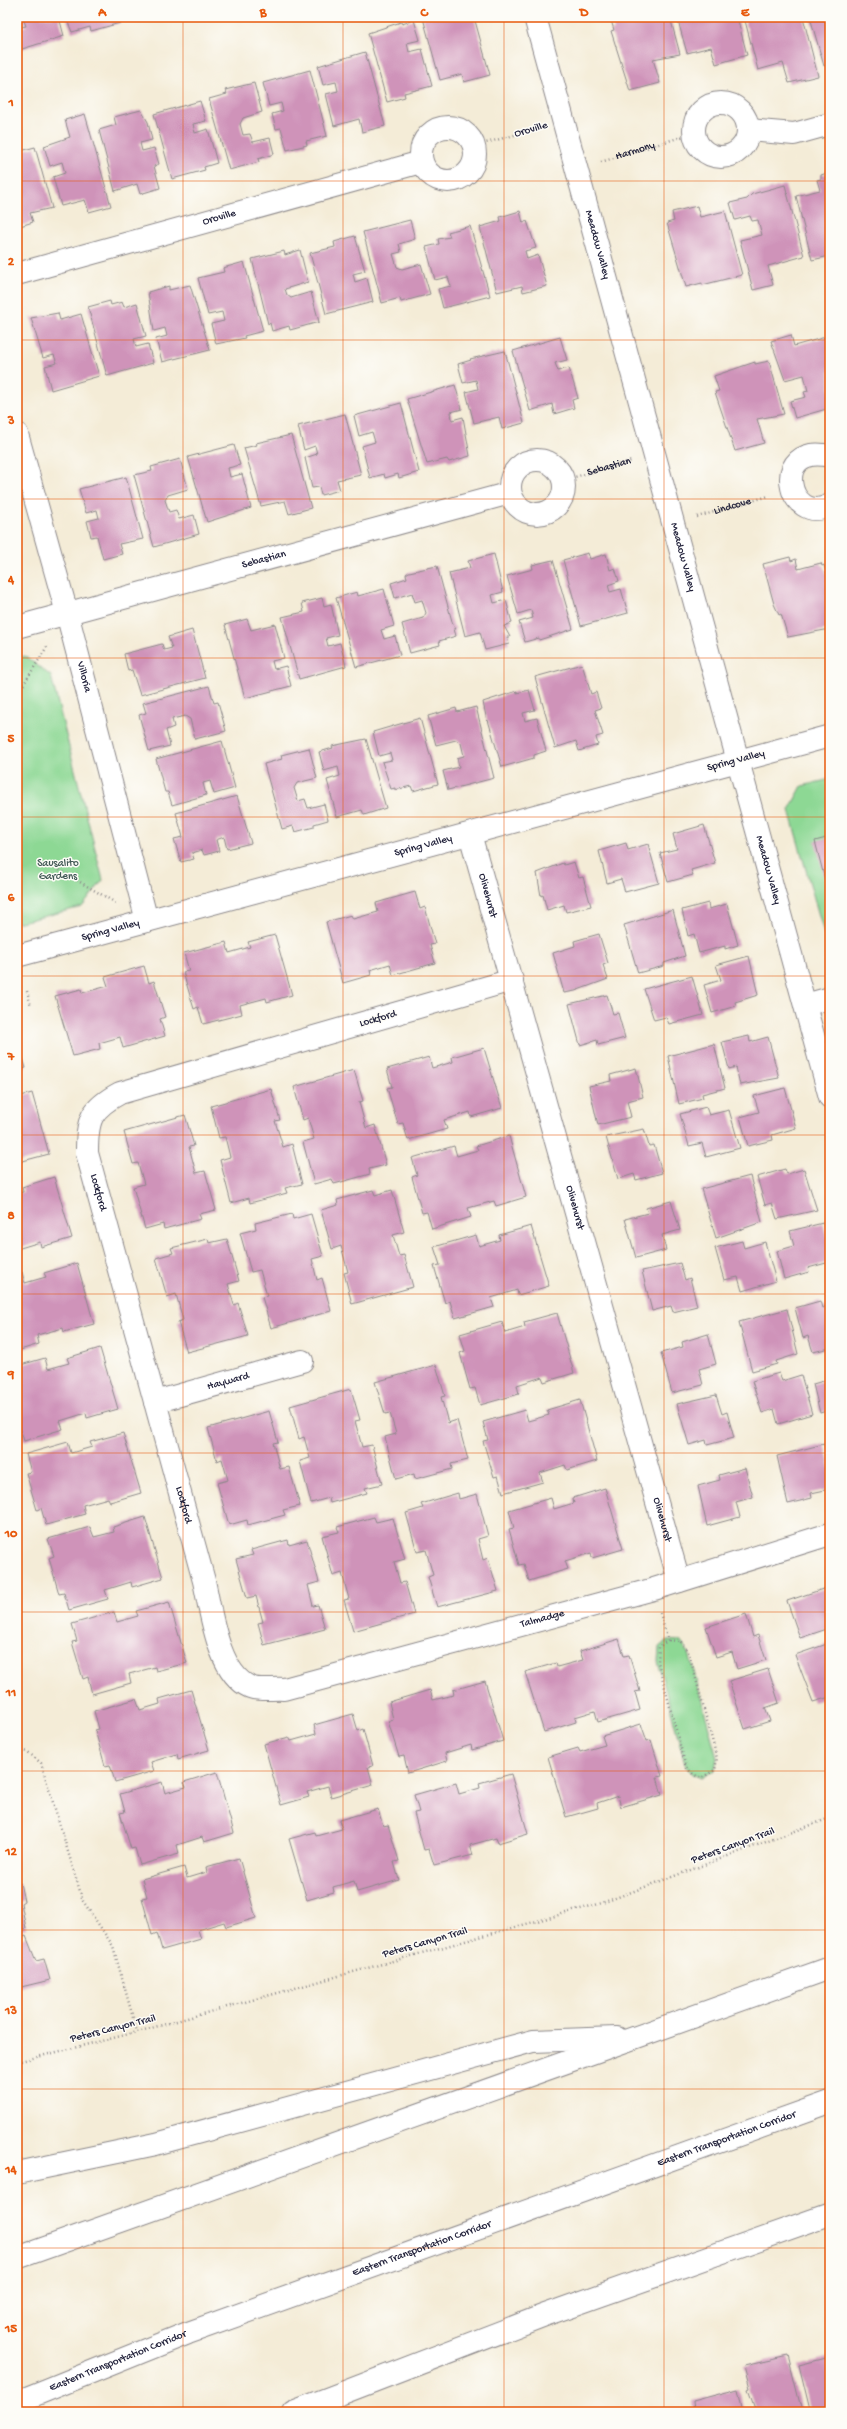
<svg xmlns="http://www.w3.org/2000/svg" width="847" height="2429" font-family="'Gochi Hand',sans-serif">
	<style>
		.green { fill: #8dd894; stroke: #587d68 }
		.building { fill: #cf93b9 }
		.lines { fill: none; stroke-linecap: round; stroke-linejoin: round }
		.minor-casing { stroke: #8b8789; stroke-width: 24 }
		.tertiary-casing { stroke: #8b8789; stroke-width: 24 }
		.motorway-casing { stroke: #8b8789; stroke-width: 24 }
		.path { stroke: #8b8789; stroke-width: 2.5; stroke-dasharray: 1 3; stroke-linecap: butt }
		.minor { stroke: #fff; stroke-width: 22 }
		.tertiary { stroke: #fff; stroke-width: 22 }
		.motorway { stroke: #fff; stroke-width: 22 }
		.grid { fill: none; stroke: #e8590c; stroke-width: 1; stroke-opacity: 0.55 }
		.labels { text-anchor: middle; dominant-baseline: central; stroke-width: 3; stroke-linejoin: round; paint-order: stroke }
		.street-label { font-size: 11px; fill: #22223b; stroke: #fdfcf7 }
		.park-label { font-size: 11px; fill: #425956; stroke: #fdfcf7 }
		.neatline { fill: none; stroke: #e8590c; stroke-width: 1.5 }
		.grid-label { font-size: 13px; text-anchor: middle; font-weight: bold; fill: #e8590c }
	</style>
	<rect width="100%" height="100%" fill="#fdfcf7"/>
	<filter id="ink" filterUnits="userSpaceOnUse"><feTurbulence type="fractalNoise" baseFrequency=".025" numOctaves="2"/><feDisplacementMap in="SourceGraphic" scale="8" xChannelSelector="R" yChannelSelector="G"/><feConvolveMatrix kernelMatrix="1 2 1 2 8 2 1 2 1" color-interpolation-filters="sRGB"/></filter>
	<filter id="wash" filterUnits="userSpaceOnUse"><feTurbulence type="fractalNoise" baseFrequency=".012" numOctaves="4" result="noise"/><feDisplacementMap in="SourceGraphic" scale="16" xChannelSelector="R" yChannelSelector="G"/><feGaussianBlur stdDeviation="0.9" result="paint"/><feColorMatrix in="noise" values="0 0 0 0 0 0 0 0 0 0 0 0 0 0 0 0 0 1.4 0 .05"/><feComposite in="paint" operator="in"/></filter>
	<g filter="url(#wash)">
		<rect width="100%" height="100%" fill="#f4ecd7"/>
		<!-- green -->
		<path class="green" d="M25,656L51,676L103,880L82,907L17,923V658Z
			M830,779V946L827,944L789,810L802,786Z
			M668,1640L680,1641L689,1653L717,1758L715,1770L701,1778L693,1774L686,1767L658,1662L659,1647Z"/>
		<g id="blocks">
			<!-- building -->
			<path class="building" d="M17,17H59L64,36L19,50L17,28L26,26L23,18L17,19Z
				M68,17H118L120,23L91,31L90,27L72,32L67,20Z
				M427,17H474L490,75L464,82L462,74L440,80L423,18Z
				M610,17H670L680,54L653,59L660,83L630,91L611,31L614,30Z
				M677,17H737L747,55L716,64L711,47L687,53Z
				M744,17H803L818,76L789,83L783,63L758,70Z
				M810,17H830V64L824,66Z
				M414,20L420,40L407,43L409,52L422,49L432,86L404,93L405,97L387,102L368,33L401,22L402,24Z
				M365,52L385,126L362,132L359,119L334,126L326,94L338,91L336,82L323,85L318,66Z
				M310,70L327,136L306,141L307,145L287,150L281,128L276,129L272,114L283,111L281,103L269,106L263,83Z
				M254,83L262,112L243,118L240,124L243,135L250,134L253,142L270,138L274,154L258,159L259,162L229,170L209,99L227,94L225,90Z
				M200,101L206,121L193,124L195,133L208,129L217,163L204,167L205,170L172,179L154,114Z
				M141,110L148,122L152,140L140,143L142,151L154,148L159,164L154,166L160,188L140,194L137,184L115,191L99,130L116,125L114,117Z
				M85,114L111,206L89,212L85,200L61,206L53,177L65,173L62,162L50,166L44,146L70,137L65,120Z
				M35,147L52,208L30,213L33,222L17,227V152Z
				M830,172V256L812,260L796,196L820,190L817,180L821,179V175Z
				M785,185L804,256L768,266L773,285L753,290L740,240L762,235L758,220L752,221L750,216L735,220L730,203L747,199L752,194Z
				M697,206L700,217L725,211L742,275L702,285V283L686,287L667,223L674,221L672,212Z
				M520,211L523,223L527,221L536,248L525,251L527,259L538,255L547,286L523,292L522,286L497,292L480,227L501,221L500,217Z
				M410,220L415,239L399,244L401,252L393,254L397,267L402,269L421,264L430,294L401,302L400,298L382,303L363,232Z
				M470,226L490,296L443,308L438,289L451,286L448,277L435,280L426,247L439,244L438,239L450,237L448,232Z
				M355,236L365,271L353,274L355,282L367,278L373,302L326,314L310,253L335,247L334,242Z
				M300,250L308,282L285,289L287,295L291,298L311,292L319,322L290,330L289,326L272,331L270,323L268,324L252,259L284,251L285,255Z
				M244,262L263,331L244,336L245,338L216,344L211,324L224,321L222,312L208,315L198,278L224,272L223,268Z
				M190,285L210,350L162,362L156,339L167,336L165,328L154,331L148,292L169,286V290Z
				M110,301L111,305L122,302L124,307L137,303L146,336L134,339L136,347L148,344L153,363L107,376L88,307Z
				M58,313L60,320L81,314L99,376L51,390L45,366L57,363L54,355L43,358L31,318Z
				M791,335L794,346L829,336L830,408L795,418L790,401L806,397L804,392L808,391L804,375L785,380L771,341Z
				M560,337L567,360L555,363L558,371L569,368L578,398L572,400L574,408L554,414L552,404L530,411L513,351Z
				M505,351L524,423L502,429L499,417L474,423L466,392L478,389L476,380L463,383L458,364L471,360L470,359Z
				M769,361L784,414L757,419L764,443L735,451L715,392L719,391L714,376L755,362V364Z
				M455,385L462,409L451,412L452,420L463,417L470,456L449,462L447,459L427,464L407,399Z
				M401,403L419,472L399,478L398,474L385,478L384,474L370,478L362,446L375,442L372,432L359,436L354,416Z
				M345,414L361,475L337,480L340,490L321,495L319,487L312,488L305,458L317,454L315,446L304,450L298,426Z
				M291,435L311,508L289,514L285,501L261,506L244,448L257,445L256,443Z
				M234,445L240,465L228,468L230,477L242,474L251,508L207,522L188,457Z
				M180,459L188,489L168,495L165,500L169,512L176,510L179,519L194,515L199,534L154,547L134,475L152,471L151,467Z
				M126,477L143,539L119,544L122,554L103,559L97,536L91,537L87,521L99,518L97,510L86,513L79,489Z
				M588,553L590,559L606,554L610,570L615,568L619,581L608,585L610,592L621,589L628,613L581,626L563,560Z
				M494,554L503,592L492,595L494,603L506,600L512,623L504,626L510,637H507L509,644L485,650L480,632L465,636L449,573L470,568L468,561Z
				M790,557L791,561L796,559L798,569L821,563L822,566L824,565L830,586V629L788,637L781,614L779,615L774,604L763,564Z
				M553,560L573,629L539,640V638L525,642L519,622L533,618L531,610L518,614L507,576L533,569L532,565Z
				M437,566L453,625L456,629H454L456,636L439,641L440,645L410,653L402,624L423,618L426,613L422,600L415,602L412,593L395,598L391,583L407,578L406,574L409,572Z
				M384,589L394,626L381,630L384,639L395,636L400,655L356,667L336,598L357,592L358,596Z
				M322,598L324,606L331,604L338,635L326,638L328,646L340,643L346,666L299,679L282,617L304,612L302,603Z
				M247,619L251,630L275,624L284,658L272,661L274,669L286,666L291,686L245,698L225,625Z
				M192,630L205,678L140,695L132,670L128,671L124,654L162,644L164,650L172,648L168,637Z
				M582,664L591,694L596,692L601,708L595,710L603,735L596,737L598,745L579,751L576,741L555,748L535,677Z
				M209,686L214,703L218,702L226,731L195,739L190,719L185,716L172,719L174,727L166,730L170,746L149,751L139,715L146,713L143,703Z
				M529,690L535,710L523,713L525,721L537,718L546,751L534,755V758L502,767L488,720L487,721L483,702L517,691V693Z
				M476,707L494,778L448,790L443,771L459,767L457,758L464,756L461,743L456,740L436,745L428,716L456,708L457,712Z
				M420,718L438,784L413,791L411,786L395,790V788L391,789L382,762L392,760L390,753L379,756L373,732Z
				M366,739L386,808L364,815L362,810L337,817L327,780L340,776L338,767L324,771L319,752L333,748L332,746Z
				M222,741L235,788L214,794L210,781L203,783L206,795L172,805L168,792H165L156,759Z
				M309,748L317,778L297,783L294,788L298,801L305,799L308,808L324,804L328,820L314,824V827L295,832L293,826L282,829L264,764L282,759L281,755Z
				M237,796L251,843L227,849L224,837L216,840L219,851L204,855L202,850L192,853L194,859L181,862L174,839L183,837L176,813Z
				M704,825L715,863L691,870L693,875L668,882L660,853L677,849L673,834Z
				M830,837V883L826,884L815,841Z
				M626,843L628,850L648,844L659,883L625,892L621,879L607,883L599,851Z
				M574,862L579,878L583,877L591,906L566,912L564,905L547,910L543,895L541,896L537,873L563,863L564,865Z
				M415,892L420,909L425,907L435,944L430,945L435,963L393,975L390,964L370,970L371,975L343,983L326,922L351,915L353,919L378,912L376,903Z
				M708,903L709,909L727,904L738,945L725,949V946L699,953L694,934L688,936L682,910Z
				M673,910L685,956L664,963V966L638,973L624,925Z
				M599,934L608,963L603,965L608,979L575,991L564,993L553,953L575,946L574,941Z
				M275,935L292,995L267,1002L266,998L240,1005L242,1014L203,1024L198,1007L194,1009L183,972L189,971L184,953L226,942L229,953L250,947L248,942Z
				M749,956L758,995L735,1002L736,1006L712,1013L704,985L721,980L716,965Z
				M144,966L149,983L154,981L165,1017L160,1019L165,1036L123,1048L120,1037L99,1043L100,1049L73,1056L55,996L81,989L82,993L108,986L105,977Z
				M692,976L703,1015L669,1024L666,1017L654,1020L644,989Z
				M607,995L613,1014L618,1013L625,1038L598,1045L597,1040L580,1045L569,1004Z
				M749,1036L750,1042L768,1037L779,1078L740,1085L736,1067L729,1069L722,1042Z
				M17,1039L26,1068L17,1071Z
				M714,1044L725,1088L702,1094L703,1098L679,1104L668,1056Z
				M484,1048L502,1108L471,1117L470,1112L444,1120L447,1129L408,1140L403,1123L398,1124L387,1088L392,1087L387,1069L429,1057L432,1068L453,1062L452,1057Z
				M636,1068L643,1097L627,1101L631,1117L598,1125L589,1086L611,1081L610,1075Z
				M354,1070L363,1101L359,1102L366,1128L375,1125L386,1165L369,1169L370,1174L334,1184L332,1179L314,1184L303,1142L314,1139L308,1118L303,1120L294,1087Z
				M785,1088L796,1128L772,1135L773,1140L748,1146L740,1117L759,1112L754,1096Z
				M271,1089L280,1120L275,1121L283,1147L292,1144L302,1184L285,1188L287,1193L250,1203L249,1198L231,1203L220,1160L230,1157L225,1137L219,1138L211,1106Z
				M32,1093L49,1154L19,1162L17,1158V1097Z
				M706,1107L709,1115L729,1110L740,1148L706,1157L702,1143L689,1146L680,1114Z
				M185,1115L194,1146L189,1147L196,1173L205,1171L216,1210L199,1214L201,1219L164,1229L163,1224L145,1229L133,1187L144,1184L138,1163L133,1164L124,1132Z
				M644,1129L649,1146L654,1145L662,1173L636,1180L634,1174L618,1179L606,1137Z
				M509,1136L526,1197L496,1206L494,1201L468,1208L471,1217L432,1229L427,1212L422,1213L412,1177L417,1175L412,1158L454,1146L457,1156L478,1150L476,1146Z
				M785,1169L787,1174L804,1169L817,1210L777,1219L772,1203L765,1205L757,1177Z
				M750,1176L762,1222L716,1238L701,1189Z
				M54,1177L72,1238L41,1247L40,1242L17,1249V1193L23,1192L22,1187Z
				M373,1190L375,1195L392,1190L404,1232L393,1235L399,1256L404,1255L413,1287L352,1304L344,1273L348,1272L341,1246L332,1249L321,1210L338,1205L337,1200Z
				M671,1201L680,1230L662,1235L666,1250L636,1258L625,1219L648,1213L646,1208Z
				M292,1214L293,1219L311,1214L323,1256L312,1259L317,1280L322,1278L331,1311L271,1328L262,1297L267,1296L260,1270L251,1272L240,1233L256,1229L255,1223Z
				M823,1223L829,1247L830,1262L808,1268L809,1272L784,1279L777,1251L794,1246L790,1231Z
				M531,1226L549,1286L518,1295L517,1290L491,1298L494,1307L455,1318L450,1301L445,1303L434,1266L440,1265L434,1247L476,1235L479,1246L500,1240L499,1235Z
				M208,1239L209,1243L227,1239L239,1281L228,1284L234,1305L238,1303L248,1336L187,1352L178,1322L183,1320L176,1294L167,1297L156,1258L173,1253L171,1248Z
				M742,1241L744,1248L765,1242L776,1281L742,1291L738,1277L724,1280L715,1248Z
				M77,1263L94,1324L64,1332L63,1328L37,1335L39,1344L17,1351V1274L22,1272L25,1283L46,1277L44,1273Z
				M680,1263L685,1280L690,1278L697,1306L673,1312L671,1306L652,1311L642,1271Z
				M820,1301L822,1308L830,1305V1348L813,1352L808,1336L803,1338L795,1308Z
				M787,1309L798,1354L776,1361L777,1364L752,1371L739,1322Z
				M557,1313L574,1373L544,1382L542,1377L517,1385L519,1394L480,1405L475,1388L470,1389L460,1353L465,1351L460,1334L502,1322L505,1333L525,1327L524,1322Z
				M708,1334L716,1364L699,1369L703,1385L672,1393L661,1353L683,1347L682,1342Z
				M100,1348L118,1409L87,1418L86,1413L60,1421L63,1429L24,1441L19,1424H17V1366L45,1358L48,1369L69,1363L67,1358Z
				M436,1365L445,1396L441,1397L448,1423L457,1420L468,1460L451,1464L452,1469L415,1479L414,1474L396,1479L385,1437L396,1434L390,1413L385,1414L375,1382Z
				M779,1373L782,1381L801,1375L812,1414L778,1424L774,1409L762,1413L752,1381Z
				M830,1379V1410L820,1413L813,1384Z
				M351,1389L360,1420L355,1421L362,1447L372,1445L382,1484L365,1488L367,1493L330,1503L329,1498L311,1503L300,1461L310,1458L304,1437L299,1439L290,1406Z
				M716,1395L722,1414L727,1412L734,1438L707,1445L706,1440L689,1445L677,1404Z
				M580,1400L597,1461L567,1470L565,1465L540,1473L543,1482L503,1493L498,1476L494,1477L483,1441L488,1440L483,1422L525,1410L528,1421L549,1415L547,1410Z
				M269,1411L278,1442L273,1443L280,1469L289,1467L300,1506L283,1510L285,1515L248,1525L247,1520L229,1525L217,1483L228,1480L222,1459L217,1461L208,1428Z
				M123,1433L141,1493L110,1502L108,1498L83,1505L85,1514L46,1525L41,1508L37,1510L26,1473L31,1472L26,1454L68,1442L71,1453L92,1447L90,1442Z
				M824,1444L830,1467V1489L811,1493L812,1498L788,1504L777,1456Z
				M745,1468L753,1497L736,1502L740,1517L707,1526L698,1486L720,1480L719,1475Z
				M605,1488L623,1549L592,1558L591,1553L565,1561L568,1569L529,1581L524,1564L519,1565L509,1529L514,1528L509,1510L551,1498L554,1509L574,1503L573,1498Z
				M458,1493L459,1499L477,1494L488,1536L478,1539L483,1560L488,1558L498,1591L437,1607L428,1577L433,1575L426,1550L417,1552L406,1513L423,1508L421,1504Z
				M145,1517L163,1578L132,1587L131,1582L105,1590L108,1599L69,1610L64,1593L59,1594L49,1558L54,1556L48,1539L90,1527L94,1537L114,1532L113,1527Z
				M374,1517L376,1522L393,1518L405,1559L394,1562L400,1583L405,1582L414,1614L353,1631L344,1600L349,1599L342,1573L333,1576L322,1536L339,1532L337,1527Z
				M288,1540L289,1545L307,1540L319,1582L308,1585L313,1606L318,1605L325,1629L264,1645L258,1623L263,1622L256,1596L247,1598L236,1559L253,1555L251,1550Z
				M826,1588L830,1599V1628L800,1638L787,1601Z
				M169,1602L187,1663L156,1671L155,1667L129,1674L131,1683L92,1694L88,1677L83,1679L72,1642L77,1641L72,1624L114,1612L117,1622L138,1616L136,1611Z
				M746,1614L753,1637L758,1635L766,1660L737,1669L732,1652L716,1657L706,1627Z
				M619,1639L624,1656L629,1655L640,1691L635,1692L640,1710L598,1722L595,1711L575,1717L576,1722L544,1732L525,1672L556,1663L557,1667L583,1660L580,1651Z
				M827,1644L830,1652V1697L813,1702L795,1655Z
				M768,1669L779,1703L765,1708L770,1721L745,1729L729,1681Z
				M485,1681L503,1741L472,1750L471,1745L445,1753L447,1761L408,1773L404,1756L399,1757L388,1721L393,1719L389,1702L430,1690L433,1700L454,1695L453,1690Z
				M191,1690L209,1750L178,1759L177,1754L151,1762L154,1771L115,1782L110,1765L105,1766L95,1730L99,1729L94,1711L136,1699L140,1710L160,1704L159,1699Z
				M353,1714L358,1731L363,1729L373,1766L368,1767L373,1785L331,1797L328,1786L307,1792L309,1797L281,1805L264,1744L289,1737L291,1741L316,1734L314,1725Z
				M641,1724L647,1741L651,1740L662,1776L657,1777L662,1795L621,1807L618,1796L597,1803L598,1808L566,1817L548,1757L578,1748L580,1752L605,1745L602,1736Z
				M217,1772L234,1833L204,1842L202,1837L177,1845L179,1854L140,1865L135,1848L131,1849L120,1813L125,1812L120,1794L162,1782L165,1793L186,1787L184,1782Z
				M511,1774L528,1834L498,1843L496,1838L470,1845L473,1855L434,1865L429,1849L424,1850L414,1813L419,1812L414,1795L456,1783L459,1794L480,1788L479,1783Z
				M378,1809L383,1826L388,1825L399,1861L394,1862L399,1880L357,1892L354,1881L333,1887L334,1892L307,1900L289,1839L315,1832L316,1836L342,1829L339,1820Z
				M239,1858L256,1918L226,1927L224,1922L198,1930L201,1939L162,1950L157,1933L152,1935L142,1898L147,1897L142,1879L184,1867L187,1878L207,1872L206,1867Z
				M20,1883L24,1901L21,1903L26,1928L19,1930L17,1929V1884Z
				M26,1936L36,1961L44,1959L50,1980L17,1988V1939Z
				M788,2356L802,2412H756L748,2389L750,2388L744,2366Z
				M830,2357V2408L810,2410L799,2365Z
				M738,2389L743,2412L694,2411L693,2401Z"/>
		</g>
	</g>
	<g filter="url(#ink)">
		<use href="#blocks" fill-opacity="0" stroke="#8b8789" stroke-width="1"/>
		<g class="lines">
			<!-- minor casing -->
			<g class="minor-casing">
				<g id="minor">
					<circle cx="721" cy="130" r="27"/>
					<circle cx="448" cy="154" r="27"/>
					<path d="M749,130L794,134L830,124"/>
					<path id="s4" d="M17,274L421,162"/>
					<path id="s5" d="M17,434L67,613L147,921"/>
					<path d="M830,456C769,442 788,528 830,505"/>
					<circle cx="537" cy="487" r="27"/>
					<path id="s6" d="M17,627L510,493"/>
					<path id="s7" d="M470,834L679,1581"/>
					<path id="s8" d="M17,956L738,761L830,1097"/>
					<path id="s9" d="M512,980L120,1093C90,1109 87,1120 87,1153L204,1581C211,1612 218,1673 250,1687C259,1691 274,1688 284,1689L654,1589L830,1534"/>
					<path d="M805,1005L830,998"/>
					<path id="s10" d="M155,1402L302,1361"/>
				</g>
			</g>
			<!-- tertiary casing -->
			<g class="tertiary-casing">
				<g id="tertiary">
					<path id="s11" d="M535,17L738,761L830,736"/>
				</g>
			</g>
			<!-- motorway casing -->
			<g class="motorway-casing">
				<g id="motorway">
					<path d="M17,2173L156,2144L533,2041L617,2038"/>
					<path d="M17,2258L830,1968"/>
					<path id="s12" d="M17,2402L188,2333L830,2102"/>
					<path d="M293,2412L545,2315L830,2214"/>
				</g>
			</g>
			<!-- path -->
			<g class="path">
				<path d="M475,146L540,128"/>
				<path id="s1" d="M601,162L694,133"/>
				<path id="s2" d="M564,480L631,461"/>
				<path id="s3" d="M697,517L769,496"/>
				<path d="M17,695L48,645"/>
				<path d="M49,864L116,903"/>
				<path d="M27,991L31,1006"/>
				<path d="M660,1613L668,1640L659,1647L658,1662L686,1767L693,1774L701,1778L715,1770L717,1758L689,1653L680,1641L668,1640"/>
				<path d="M17,1750L28,1752L41,1763L83,1901L113,1946L137,2032"/>
				<path d="M17,2062L137,2032L602,1903L830,1818"/>
			</g>
			<!-- minor -->
			<use href="#minor" class="minor"/>
			<!-- tertiary -->
			<use href="#tertiary" class="tertiary"/>
			<!-- motorway -->
			<use href="#motorway" class="motorway"/>
		</g>
	</g>
	<!-- grid -->
	<path class="grid" d="M183,17V2412M343,17V2412M504,17V2412M664,17V2412M17,181H830M17,340H830M17,499H830M17,658H830M17,817H830M17,976H830M17,1135H830M17,1294H830M17,1453H830M17,1612H830M17,1771H830M17,1930H830M17,2089H830M17,2248H830"/>
	<g class="labels">
		<!-- street labels -->
		<g class="street-label">
			<text transform="translate(531 130) rotate(-16)">Oroville</text>
			<text stroke="none"><textPath href="#s1" startOffset="36">Harmony</textPath></text>
			<text stroke="none"><textPath href="#s4" startOffset="210">Oroville</textPath></text>
			<text stroke="none"><textPath href="#s11" startOffset="236">Meadow Valley</textPath></text>
			<text stroke="none"><textPath href="#s2" startOffset="47">Sebastian</textPath></text>
			<text stroke="none"><textPath href="#s3" startOffset="37">Lindcove</textPath></text>
			<text stroke="none"><textPath href="#s11" startOffset="560">Meadow Valley</textPath></text>
			<text stroke="none"><textPath href="#s6" startOffset="256">Sebastian</textPath></text>
			<text stroke="none"><textPath href="#s5" startOffset="252">Villoria</textPath></text>
			<text transform="translate(736 761) rotate(-15)">Spring Valley</text>
			<text stroke="none"><textPath href="#s8" startOffset="421">Spring Valley</textPath></text>
			<text stroke="none"><textPath href="#s8" startOffset="860">Meadow Valley</textPath></text>
			<text stroke="none"><textPath href="#s7" startOffset="64">Olivehurst</textPath></text>
			<text stroke="none"><textPath href="#s8" startOffset="97">Spring Valley</textPath></text>
			<text transform="translate(378 1019) rotate(-16)">Lockford</text>
			<text stroke="none"><textPath href="#s9" startOffset="523">Lockford</textPath></text>
			<text stroke="none"><textPath href="#s7" startOffset="388">Olivehurst</textPath></text>
			<text stroke="none"><textPath href="#s10" startOffset="76">Hayward</textPath></text>
			<text stroke="none"><textPath href="#s9" startOffset="847">Lockford</textPath></text>
			<text stroke="none"><textPath href="#s7" startOffset="712">Olivehurst</textPath></text>
			<text stroke="none"><textPath href="#s9" startOffset="1347">Talmadge</textPath></text>
			<text transform="translate(733 1846) rotate(-20)">Peters Canyon Trail</text>
			<text transform="translate(425 1943) rotate(-16)">Peters Canyon Trail</text>
			<text transform="translate(113 2029) rotate(-14)">Peters Canyon Trail</text>
			<text stroke="none"><textPath href="#s12" startOffset="757">Eastern Transportation Corridor</textPath></text>
			<text stroke="none"><textPath href="#s12" startOffset="433">Eastern Transportation Corridor</textPath></text>
			<text stroke="none"><textPath href="#s12" startOffset="109">Eastern Transportation Corridor</textPath></text>
		</g>
		<!-- park labels -->
		<g class="park-label">
			<text x="58" y="864">Sausalito<tspan x="58" dy="13">Gardens</tspan></text>
		</g>
	</g>
	<!-- margin -->
	<rect width="847" height="2429" fill="none" stroke="#fdfcf7" stroke-width="44"/>
	<rect x="22" y="22" width="803" height="2385" class="neatline"/>
	<g class="grid-label">
		<text x="102" y="16">A</text>
		<text x="263" y="16">B</text>
		<text x="424" y="16">C</text>
		<text x="584" y="16">D</text>
		<text x="745" y="16">E</text>
		<text x="11" y="106">1</text>
		<text x="11" y="265">2</text>
		<text x="11" y="424">3</text>
		<text x="11" y="583">4</text>
		<text x="11" y="742">5</text>
		<text x="11" y="901">6</text>
		<text x="11" y="1060">7</text>
		<text x="11" y="1219">8</text>
		<text x="11" y="1378">9</text>
		<text x="11" y="1537">10</text>
		<text x="11" y="1696">11</text>
		<text x="11" y="1855">12</text>
		<text x="11" y="2014">13</text>
		<text x="11" y="2173">14</text>
		<text x="11" y="2332">15</text>
	</g>
</svg>
